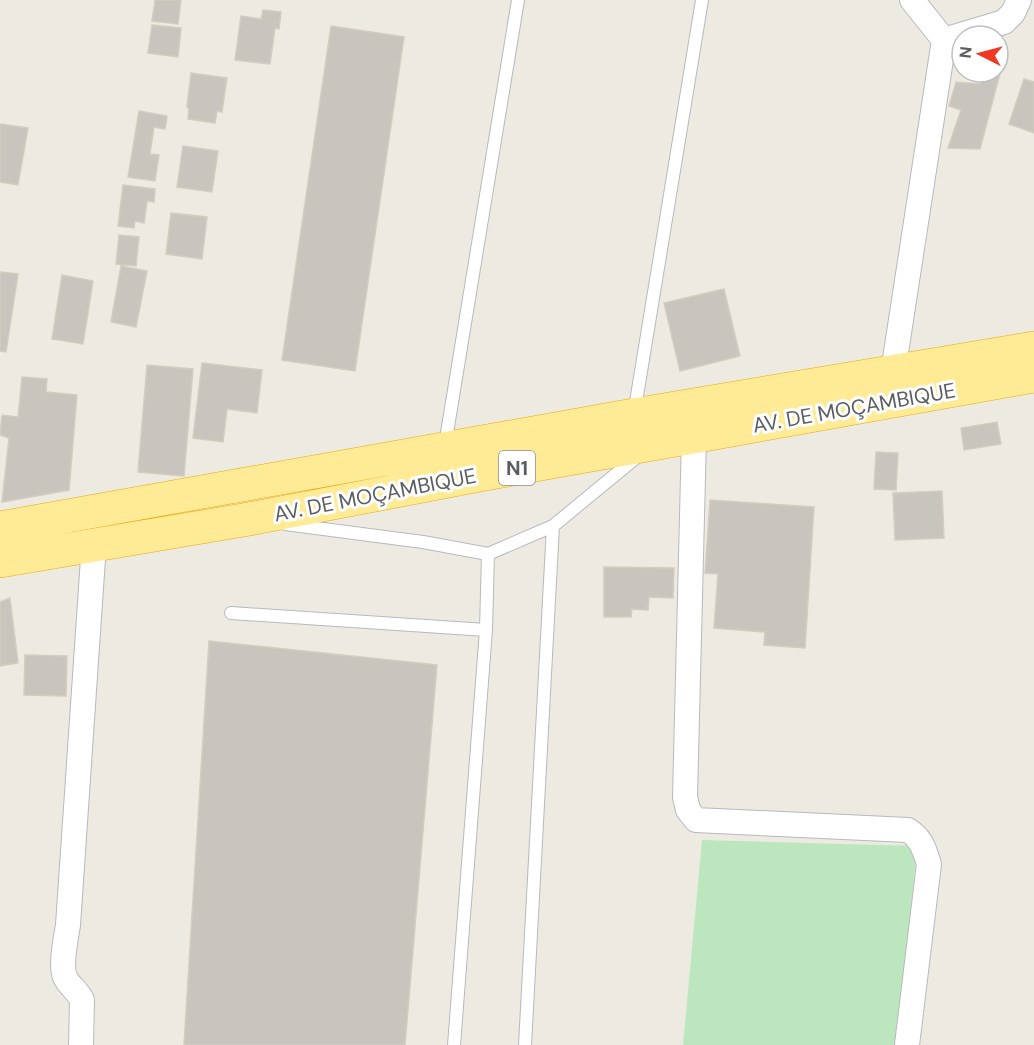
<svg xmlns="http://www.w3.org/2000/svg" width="1034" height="1045" font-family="'DM Sans',sans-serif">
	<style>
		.green { fill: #bce6bd }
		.building { fill: #c8c5be; stroke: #d2cdbf; stroke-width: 1.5 }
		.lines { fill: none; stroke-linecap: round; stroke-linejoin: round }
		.service-casing { stroke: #b7b9be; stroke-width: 14 }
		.minor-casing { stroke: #b7b9be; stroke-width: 26 }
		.trunk-casing { stroke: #efa800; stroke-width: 34 }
		.service { stroke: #fff; stroke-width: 12 }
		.minor { stroke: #fff; stroke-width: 24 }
		.trunk { stroke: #ffea96; stroke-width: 33 }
		.labels { text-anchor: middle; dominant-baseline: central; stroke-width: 6; stroke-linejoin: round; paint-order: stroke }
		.shield { fill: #fff; stroke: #8c8e92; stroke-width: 1.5 }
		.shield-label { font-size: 20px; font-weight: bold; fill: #5a5e63 }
		.street-label { font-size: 21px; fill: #5a5e63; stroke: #fff }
	</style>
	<rect width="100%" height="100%" fill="#edebe1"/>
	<!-- green -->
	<path class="green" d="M702,840L917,846L898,1045H683Z"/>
	<!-- building -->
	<path class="building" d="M155,0H181L178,24L152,21Z
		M263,10L281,12L279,29L275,28L270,64L235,60L241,16L261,19Z
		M152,25L181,28L178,57L148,53Z
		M331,26L404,37L355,371L282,360Z
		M998,69L1001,70L980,149L948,148L961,110L949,106L956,82L980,84L984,74L981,72H998Z
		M191,73L227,78L222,112L217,111L215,123L188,119L189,109L187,107Z
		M1024,79L1034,82V133L1009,124Z
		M139,111L167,116L165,129L154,127L150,154L159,155L155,181L128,177Z
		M0,124L28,128L18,185L0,182Z
		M183,146L218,151L212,192L177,187Z
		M123,185L155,189L154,202L147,201L144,223L135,221L134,228L118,226Z
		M171,213L207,217L202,259L166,254Z
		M119,235L139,237L136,266L116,264Z
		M121,266L147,271L136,327L111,322Z
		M0,272L18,274L6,352L0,351Z
		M62,275L93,281L83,344L52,339Z
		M724,289L740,356L680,371L664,303Z
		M202,363L262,370L257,413L227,409L223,442L193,438Z
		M147,365L193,369L184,476L138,472Z
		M22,377L47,379L46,392L77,395L69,490L2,502L9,438L0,435L2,415L18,417Z
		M997,422L1001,444L964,450L961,428Z
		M876,452L898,453L896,490L874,489Z
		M942,491L944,538L895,540L893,493Z
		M710,500L814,507L805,648L764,645L765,632L714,628L718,574L705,573Z
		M604,567L674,568L673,598L649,597L648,610L632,609L631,617H604Z
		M10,598L18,663L0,666V602Z
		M209,641L437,665L405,1045H184Z
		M25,655L67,656L66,696L24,695Z"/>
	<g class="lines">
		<!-- service casing -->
		<g class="service-casing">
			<path id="service" d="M634,414L702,0
				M445,445L518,0
				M285,524L423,542L488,554
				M231,613L486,630
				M454,1045L486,630L488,554L553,526L638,456
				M525,1045L553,526"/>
		</g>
		<!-- minor casing -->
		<g class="minor-casing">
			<path id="minor" d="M944,40L1004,22L1013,13L1019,0
				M893,372L944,40L912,0
				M694,436L685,797L688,810L696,820L908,830C922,839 924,849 929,864L907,1045
				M81,1045L82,1000C78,991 69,986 65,977C60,965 66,938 68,925L94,544"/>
		</g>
		<!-- trunk casing -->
		<g class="trunk-casing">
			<path id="trunk" d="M0,528L634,415L1034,348
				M0,561L249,519L490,473L1034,376"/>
		</g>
		<!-- service -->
		<use href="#service" class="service"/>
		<!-- minor -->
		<use href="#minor" class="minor"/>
		<!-- trunk -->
		<use href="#trunk" class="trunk"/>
	</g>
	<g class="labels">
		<!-- shield labels -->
		<rect class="shield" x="499" y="451" width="36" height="34" rx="4.5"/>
		<g class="shield-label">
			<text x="517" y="468">N1</text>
		</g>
		<!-- street labels -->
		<g class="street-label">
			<text transform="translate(854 408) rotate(-10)">AV. DE MOÇAMBIQUE</text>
			<text transform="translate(375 495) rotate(-11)">AV. DE MOÇAMBIQUE</text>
		</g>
	</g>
	<!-- north arrow -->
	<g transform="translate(980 54) rotate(276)"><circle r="28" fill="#ffffff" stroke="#bdbfc1" stroke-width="1.5"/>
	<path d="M0-4.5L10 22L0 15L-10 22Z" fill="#ef3926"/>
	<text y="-9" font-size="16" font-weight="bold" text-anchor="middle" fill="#5a5e63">N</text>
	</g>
</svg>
